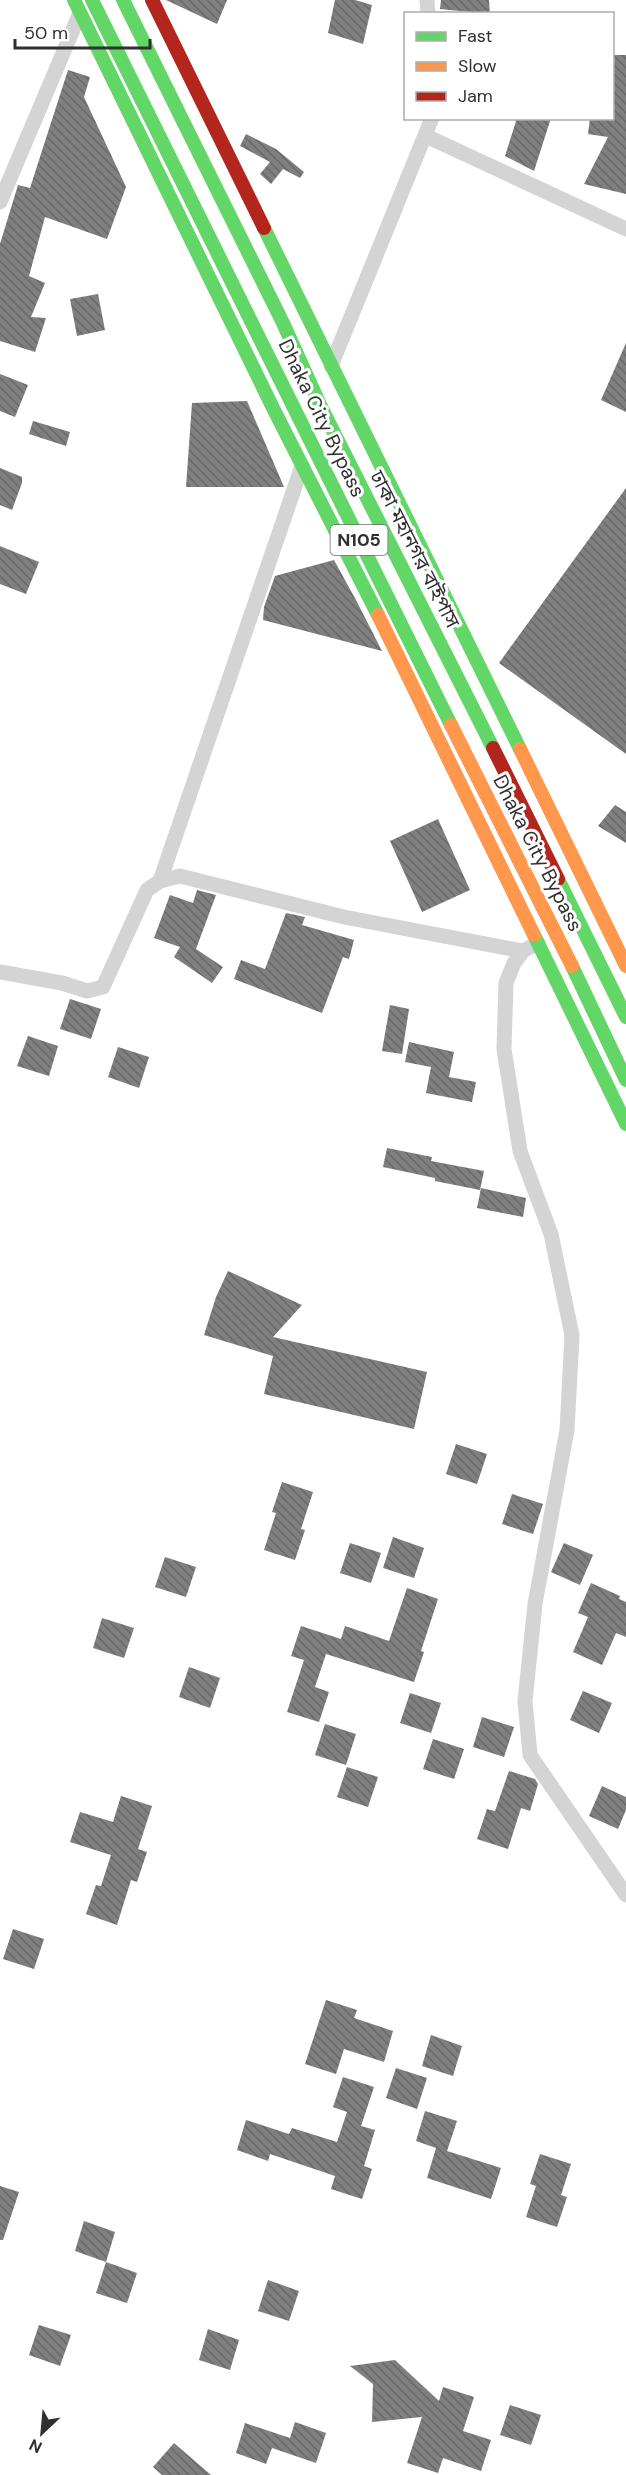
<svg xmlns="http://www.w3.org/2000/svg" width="626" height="2475" font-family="'DM Sans','Noto Sans Bengali',sans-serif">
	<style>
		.building { fill: url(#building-back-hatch) }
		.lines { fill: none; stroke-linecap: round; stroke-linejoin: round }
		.street { stroke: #d4d4d4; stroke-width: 15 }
		.fast { stroke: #63d668; stroke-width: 14 }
		.slow { stroke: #ff974d; stroke-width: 14 }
		.jam { stroke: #b3261e; stroke-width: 14 }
		.labels { text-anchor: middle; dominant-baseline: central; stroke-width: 6; stroke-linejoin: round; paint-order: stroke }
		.shield { fill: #fff; stroke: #6e6e6e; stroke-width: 1.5 }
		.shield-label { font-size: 18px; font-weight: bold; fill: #303030 }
		.street-label { font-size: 20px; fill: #303030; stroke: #fff }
	</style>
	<defs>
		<pattern id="building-back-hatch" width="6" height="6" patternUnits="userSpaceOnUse" patternTransform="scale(1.5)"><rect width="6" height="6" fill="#7f7f7f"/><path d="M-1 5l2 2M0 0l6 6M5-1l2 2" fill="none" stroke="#686868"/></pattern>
	</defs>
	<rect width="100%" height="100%" fill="#fff"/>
	<!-- building -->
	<path class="building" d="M166,0H227L217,24Z
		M335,0H355L372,5L363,44L328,33Z
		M441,0H489L490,14L440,9Z
		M612,55H626V194L584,184L608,137L588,134L590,118H612Z
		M68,70L90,77L84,97L126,187L107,239L45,217L29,276L45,283L31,317L46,318L35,352L0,341V244L18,185L30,188Z
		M517,118H551L534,171L505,156Z
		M246,134L276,149L304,172L300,178L283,169L271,184L260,174L270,162L240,146Z
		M98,294L105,330L77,336L70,299Z
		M626,343V412L601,400Z
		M0,374L28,385L15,417L0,411Z
		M247,401L284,487H186L192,403Z
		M33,421L70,432L66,446L29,434Z
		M0,468L22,477V483L12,510L0,505Z
		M626,488V754L499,663Z
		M0,546L39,562L26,594L0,584Z
		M334,560L356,600L382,651L263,620L264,607L275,576Z
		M615,805L626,812V843L598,826Z
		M438,819L470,890L422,912L390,841Z
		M197,890L216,895L196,949L223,967L212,983L174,957L180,947L154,938L170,895L193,903Z
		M286,913L305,917L302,925L354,940L349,959L343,957L322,1013L234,979L241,960L265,969Z
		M70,999L101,1009L91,1039L60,1029Z
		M390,1005L409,1009L402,1054L382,1051Z
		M28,1036L58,1046L49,1076L17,1066Z
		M409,1042L454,1052L449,1077L476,1082L472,1102L426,1093L431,1067L405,1062Z
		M118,1047L149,1057L139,1088L108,1077Z
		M387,1148L432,1157L431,1161L484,1171L480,1190L435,1181V1178L383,1167Z
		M481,1188L526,1198L523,1217L477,1208Z
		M228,1271L302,1305L273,1337L427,1372L414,1429L264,1394L273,1356L204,1335L216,1297Z
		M456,1444L487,1454L477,1484L446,1474Z
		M282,1482L313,1492L301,1529L305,1530L295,1560L264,1550L276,1513L272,1512Z
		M512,1494L543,1504L533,1534L502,1524Z
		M393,1537L424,1548L414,1578L383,1568Z
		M350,1543L381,1553L371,1583L340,1573Z
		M564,1543L593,1555L580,1585L551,1572Z
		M165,1557L196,1567L186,1597L155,1587Z
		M591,1583L620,1596L619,1599L626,1602V1637L616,1633L602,1665L573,1652L588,1617L578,1613Z
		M407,1588L438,1599L421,1651L424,1652L414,1682L326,1654L315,1687L329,1692L319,1722L287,1712L304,1660L291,1656L301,1626L341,1639L345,1626L389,1641Z
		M102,1618L134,1628L124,1658L93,1648Z
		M189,1667L220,1678L210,1708L179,1697Z
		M583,1691L612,1703L599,1733L570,1720Z
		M410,1693L441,1703L431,1733L400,1723Z
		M482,1717L514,1727L504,1757L473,1747Z
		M325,1724L356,1734L346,1765L315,1755Z
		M433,1739L464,1749L454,1779L423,1769Z
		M347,1767L378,1777L368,1807L337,1797Z
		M509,1771L535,1779L538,1784L530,1811L521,1808L508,1849L477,1839L487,1809L495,1811Z
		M602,1786L626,1797V1810L618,1829L589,1816Z
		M121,1796L152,1806L138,1849L147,1852L137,1882L131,1880L117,1925L86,1914L96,1885L101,1886L111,1855L70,1842L80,1812L113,1822Z
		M13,1929L44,1939L34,1969L3,1959Z
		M326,2000L357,2010L354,2018L393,2031L384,2062L344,2049L336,2074L305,2064Z
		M431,2035L462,2046L453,2076L422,2066Z
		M396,2068L427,2078L417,2109L386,2098Z
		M343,2077L374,2087L361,2126L375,2130L364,2166L372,2169L362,2199L331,2189L335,2176L270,2154L268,2161L237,2150L246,2120L289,2134L292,2128L337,2142L347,2112L333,2107Z
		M425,2111L457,2121L447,2151L501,2168L491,2199L427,2178L436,2148L416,2141Z
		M540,2154L571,2164L561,2195L567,2197L557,2227L526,2217L536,2186L530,2184Z
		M0,2186L19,2192L3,2240H0Z
		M84,2221L115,2232L106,2262L75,2251Z
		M106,2262L137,2273L127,2303L96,2293Z
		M268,2280L299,2291L289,2321L258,2311Z
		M39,2325L71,2335L60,2366L29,2355Z
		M208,2329L239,2340L230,2370L199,2360Z
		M395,2360L439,2401L443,2387L474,2397L463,2431L491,2440L481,2471L443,2458L438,2473L407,2463L422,2417L372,2422L373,2384L350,2366Z
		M510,2405L541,2415L531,2445L500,2435Z
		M295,2422L326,2433L316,2463L272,2448L266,2464L236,2453L245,2423L290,2438Z
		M174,2443L211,2475H162L153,2467Z"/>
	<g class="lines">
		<!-- street -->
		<path class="street" d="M427,0L428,14
			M426,136L626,229
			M0,202L80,13
			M331,366L432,118
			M160,881L302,466
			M538,943L523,951L514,963L506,983L504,1049L520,1151L551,1234L572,1335L567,1430L535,1604L525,1701L530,1755L626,1895
			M0,972L62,983L87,991L103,987L147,890L160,881L180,876L344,917L523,951"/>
		<!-- fast -->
		<path class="fast" d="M74,0L273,408L378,615
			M92,0L451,725
			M123,0L283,323L321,407L493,748
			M264,228L520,749
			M558,879L626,1017
			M534,935L626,1124
			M572,966L626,1080"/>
		<!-- slow -->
		<path class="slow" d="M378,615L534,935
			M451,725L572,966
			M520,749L626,966"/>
		<!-- jam -->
		<path class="jam" d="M152,0L264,228
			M493,748L558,879"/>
	</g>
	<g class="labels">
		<!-- shield labels -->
		<rect class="shield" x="330.5" y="525" width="57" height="30" rx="4.5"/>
		<g class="shield-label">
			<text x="359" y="540">N105</text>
		</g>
		<!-- street labels -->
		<g class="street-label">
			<text transform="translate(322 418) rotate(64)">Dhaka City Bypass</text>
			<text transform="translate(415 549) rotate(63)">ঢাকা মহানগর বাইপাস</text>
			<text transform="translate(538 853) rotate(63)">Dhaka City Bypass</text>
		</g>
	</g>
	<!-- legend -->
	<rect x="404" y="12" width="210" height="108" fill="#ffffff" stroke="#acacac" stroke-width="1.5"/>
	<rect x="416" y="32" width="30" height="9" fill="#63d668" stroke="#acacac" stroke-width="1.5"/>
	<text x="458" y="42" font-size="18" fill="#303030">Fast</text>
	<rect x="416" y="62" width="30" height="9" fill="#ff974d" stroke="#acacac" stroke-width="1.5"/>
	<text x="458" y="72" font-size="18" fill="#303030">Slow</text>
	<rect x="416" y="92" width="30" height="9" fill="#b3261e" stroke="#acacac" stroke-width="1.5"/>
	<text x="458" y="102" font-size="18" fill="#303030">Jam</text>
	<!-- north arrow -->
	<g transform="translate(42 2433) rotate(206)" stroke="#ffffff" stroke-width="4.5" paint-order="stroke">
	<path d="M0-4.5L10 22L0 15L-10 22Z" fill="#303030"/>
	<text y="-9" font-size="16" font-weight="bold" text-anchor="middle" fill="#303030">N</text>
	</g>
	<!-- scale -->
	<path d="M15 39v9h135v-9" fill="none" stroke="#303030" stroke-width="3"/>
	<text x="24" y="39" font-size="18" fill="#303030" stroke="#ffffff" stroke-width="4.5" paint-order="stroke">50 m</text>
</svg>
